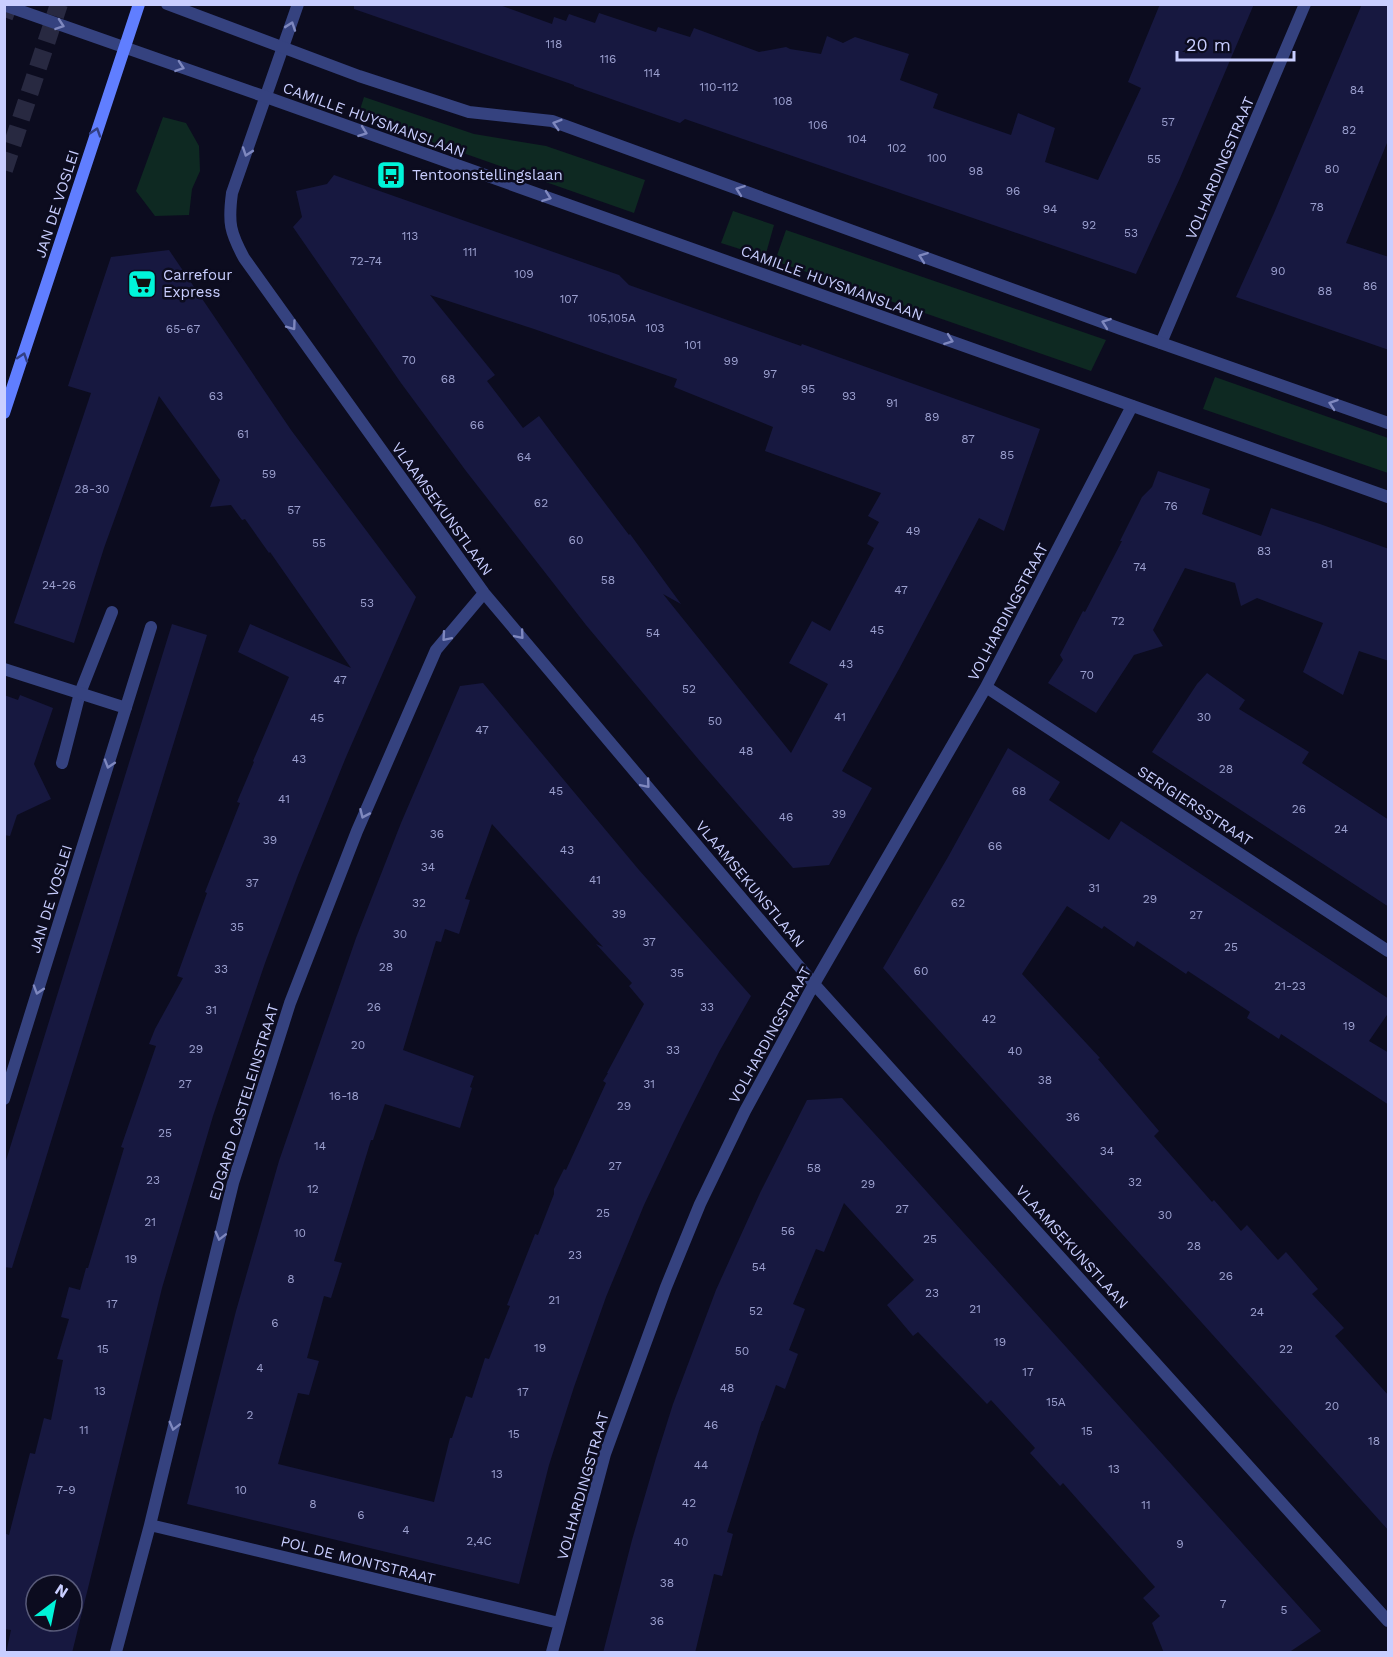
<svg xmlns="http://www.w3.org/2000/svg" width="1393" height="1657" font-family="'Work Sans',sans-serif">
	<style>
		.green { fill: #0e2922 }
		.building { fill: #171840; fill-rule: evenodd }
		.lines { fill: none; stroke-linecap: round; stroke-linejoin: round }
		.motorway-tunnel { stroke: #282941; stroke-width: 18; stroke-dasharray: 18 9; stroke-linecap: butt }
		.service { stroke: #35427f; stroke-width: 12 }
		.minor { stroke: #35427f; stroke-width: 12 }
		.tertiary { stroke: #35427f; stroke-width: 12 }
		.secondary { stroke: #607eff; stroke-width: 12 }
		.oneway { stroke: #7f88bf }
		.oneway2 { stroke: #323f84 }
		.labels { text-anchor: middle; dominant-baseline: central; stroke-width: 5; stroke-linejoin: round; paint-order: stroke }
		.number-label { font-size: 12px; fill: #9ca0cf }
		.street-label { font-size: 15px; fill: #c9ceff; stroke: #0c0c1f }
		.poi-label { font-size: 15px; fill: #c9ceff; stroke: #0c0c1f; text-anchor: start }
	</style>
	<rect width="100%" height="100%" fill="#0c0c1f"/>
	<!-- green -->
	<path class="green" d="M364,97L474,134L546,146L645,180L634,213L358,116Z
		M163,117L186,123L199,146L200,171L192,189L189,215L155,216L136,191Z
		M733,211L774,225L765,257L721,243Z
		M786,230L1106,340L1091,371L775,261Z
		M1215,377L1388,438V473L1203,409Z"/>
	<!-- building -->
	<path class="building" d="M354,4H497L552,24L554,17L566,21L569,14L595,23L599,13L656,32L658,27L690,37L694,28L759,52L786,47L790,49L821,54L827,36L843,43L855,37L909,54L900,80L938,94L933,108L1011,135L1018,113L1055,128L1045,162L1098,180L1141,88L1128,82L1160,4H1254L1180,178L1136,274L685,119L680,123L574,86V85L354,9Z
		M1362,4H1389V138L1346,243L1389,257V350L1236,297L1274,213Z
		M334,175L619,275L629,285L801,346L802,344L841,358L1040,429L1004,531L979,518L899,669L842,771L872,788L829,865L793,868L699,760L586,625L466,471L401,383L293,227L302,217L296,191L327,184ZM430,295L534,329L677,379L674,387L773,427L765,451L881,493L868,516L879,522L867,544L874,548L830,631L812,621L789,663L828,684L791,753L663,594L681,604L630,534L629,535L539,416L523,428L487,381L495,375Z
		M169,250L291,430L416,597L346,757L298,875L265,963L213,1116L162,1288L72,1653H6L11,1630L4,1629V1533L9,1535L30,1453L35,1454L44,1418L51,1420L63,1360L57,1359L69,1319L61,1317L69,1287L80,1290L86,1268H88L124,1148L121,1147L156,1046L149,1044L155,1029L183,978L177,976L207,893L205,892L240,803L237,802L254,762L253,761L289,677L238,652L250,624L351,668L270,552L269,553L245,519L242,520L231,505L210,507L220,480L159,396L104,548L74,643L14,623L91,393L68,386L111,257ZM36,1585H72V1621H36Z
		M1158,471L1210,489L1202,514L1261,536L1271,508L1320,524L1389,549V661L1359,651L1343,695L1303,672L1323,623L1257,598L1241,606L1235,583L1185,568L1153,630L1163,646L1134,655L1096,713L1048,683L1063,660L1060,655L1083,611L1085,612L1122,541H1120L1142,497L1152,487Z
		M172,624L207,635L12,1268L4,1267V1167Z
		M1207,673L1245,700L1239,709L1309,752L1302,763L1389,820V907L1152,752L1197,684Z
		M483,683L639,870L751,996L719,1052L682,1125L644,1205L606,1297L574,1387L549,1465L519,1584L187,1504L236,1311L279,1161L356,938L401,823L460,686ZM492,824L603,947L596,944L632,983L629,986L644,1004L607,1073H608L603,1081L606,1083L566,1170L564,1169L554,1189V1194L538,1235L535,1234L507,1305L510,1306L489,1359L485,1358L472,1398L466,1396L452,1438H450L434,1502L278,1464L298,1393L309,1395L319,1361L307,1358L324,1296L331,1298L342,1263L334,1261L371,1140H373L385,1104L460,1128L472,1088L470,1087L474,1076L403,1050L436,941L441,942L445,929L459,934L470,900L465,899Z
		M4,695L18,700L20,695L53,708L34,764L51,799L17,815L10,836L4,835Z
		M1008,748L1060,782L1049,800L1109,840L1121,821L1389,999V1012L1369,1041L1389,1053V1105L1281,1034L1279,1039L1247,1018L1250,1012L1188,971L1186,974L1137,941L1134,947L1104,926L1102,929L1067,906L1022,974L1100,1058L1098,1059L1159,1131L1154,1136L1212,1202L1214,1200L1241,1231L1247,1225L1278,1260L1286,1252L1318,1289L1312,1294L1344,1328L1335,1336L1389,1396V1531L883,968L948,857Z
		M842,1098L883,1143L1321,1631L1288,1653H1164L1152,1623L1160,1616L1143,1598L1155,1587L1063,1483L1060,1486L1030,1453L1035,1448L991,1400L987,1404L918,1332L913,1336L887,1305L914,1280L844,1203L824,1252L816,1249L793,1304L805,1309L789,1350L798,1354L785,1389L776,1385L763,1421H762L727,1532L733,1534L722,1576L714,1574L695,1653H603L632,1540L656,1458L673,1404L716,1290L760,1193L807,1100Z"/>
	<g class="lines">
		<!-- motorway-tunnel -->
		<path class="motorway-tunnel" d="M4,17L9,4
			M4,170L59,4"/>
		<!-- service -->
		<path class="service" d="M62,763L80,693L112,612"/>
		<!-- minor -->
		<path class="minor" d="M298,4L232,193C228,223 230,232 244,258L484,593L814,984L1388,1621
			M1161,343L1305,4
			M4,669L126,708
			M986,687L1388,951
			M4,1099L151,627
			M150,1525L559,1623
			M116,1652L150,1525L233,1183L290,1003L357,831L436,650L484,593
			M552,1652L605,1454L666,1287L700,1204L745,1111L814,984L986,687L1132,406"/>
		<!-- tertiary -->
		<path class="tertiary" d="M167,4L359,76L469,112L552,121L1121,329L1388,423
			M4,5L266,97L1388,497"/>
		<!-- secondary -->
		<path class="secondary" d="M4,413L139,4"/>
	</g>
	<!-- one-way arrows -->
	<defs><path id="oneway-chevron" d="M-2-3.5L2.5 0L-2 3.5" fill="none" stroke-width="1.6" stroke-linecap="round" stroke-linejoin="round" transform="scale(1.5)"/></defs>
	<g class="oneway">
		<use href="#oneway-chevron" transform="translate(60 25) rotate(19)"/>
		<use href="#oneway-chevron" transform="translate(291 26) rotate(-71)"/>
		<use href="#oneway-chevron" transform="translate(180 67) rotate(19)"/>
		<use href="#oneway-chevron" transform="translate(557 124) rotate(-163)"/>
		<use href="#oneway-chevron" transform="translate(363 132) rotate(20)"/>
		<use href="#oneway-chevron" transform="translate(247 152) rotate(109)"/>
		<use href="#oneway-chevron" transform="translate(740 190) rotate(-160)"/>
		<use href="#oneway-chevron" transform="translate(547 197) rotate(20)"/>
		<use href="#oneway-chevron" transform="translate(923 257) rotate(-160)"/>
		<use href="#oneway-chevron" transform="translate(1106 323) rotate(-160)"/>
		<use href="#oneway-chevron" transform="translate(292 326) rotate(54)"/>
		<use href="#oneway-chevron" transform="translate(949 340) rotate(20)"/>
		<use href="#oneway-chevron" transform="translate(1333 404) rotate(-161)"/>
		<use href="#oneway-chevron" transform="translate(520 635) rotate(50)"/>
		<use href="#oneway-chevron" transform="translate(446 637) rotate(131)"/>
		<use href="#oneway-chevron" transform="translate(109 764) rotate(107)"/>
		<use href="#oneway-chevron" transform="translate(646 784) rotate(50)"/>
		<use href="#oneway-chevron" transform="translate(364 814) rotate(114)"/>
		<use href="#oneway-chevron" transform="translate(38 990) rotate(107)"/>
		<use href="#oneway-chevron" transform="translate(220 1236) rotate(104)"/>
		<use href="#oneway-chevron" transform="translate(174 1426) rotate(104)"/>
	</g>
	<g class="oneway2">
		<use href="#oneway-chevron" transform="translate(96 132) rotate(-72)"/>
		<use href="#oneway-chevron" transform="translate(23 357) rotate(-72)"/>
	</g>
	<!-- icons -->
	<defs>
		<g id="bus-square" transform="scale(1.5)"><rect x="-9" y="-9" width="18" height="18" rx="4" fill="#00f4d9" stroke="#0c0c1f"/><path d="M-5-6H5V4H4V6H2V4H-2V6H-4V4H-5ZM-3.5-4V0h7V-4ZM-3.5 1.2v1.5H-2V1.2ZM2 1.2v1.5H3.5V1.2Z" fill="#111"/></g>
		<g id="supermarket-square" transform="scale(1.5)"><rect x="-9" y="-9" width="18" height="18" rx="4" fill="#00f4d9" stroke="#0c0c1f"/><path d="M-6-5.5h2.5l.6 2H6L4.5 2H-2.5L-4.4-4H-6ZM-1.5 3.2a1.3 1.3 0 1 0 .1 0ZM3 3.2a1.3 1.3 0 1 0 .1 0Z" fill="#111"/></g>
	</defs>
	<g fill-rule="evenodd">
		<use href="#bus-square" x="391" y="175"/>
		<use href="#supermarket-square" x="142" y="284"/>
	</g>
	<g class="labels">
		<!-- number labels -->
		<g class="number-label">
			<text x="554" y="44">118</text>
			<text x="608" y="59">116</text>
			<text x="652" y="73">114</text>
			<text x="719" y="87">110-112</text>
			<text x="1357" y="90">84</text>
			<text x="783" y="101">108</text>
			<text x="1168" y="122">57</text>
			<text x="818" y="125">106</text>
			<text x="1349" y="130">82</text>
			<text x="857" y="139">104</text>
			<text x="897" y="148">102</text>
			<text x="937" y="158">100</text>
			<text x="1154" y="159">55</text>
			<text x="1332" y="169">80</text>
			<text x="976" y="171">98</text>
			<text x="1013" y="191">96</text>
			<text x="1317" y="207">78</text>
			<text x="1050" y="209">94</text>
			<text x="1089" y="225">92</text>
			<text x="1131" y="233">53</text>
			<text x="410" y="236">113</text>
			<text x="470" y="252">111</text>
			<text x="366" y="261">72-74</text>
			<text x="1278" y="271">90</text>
			<text x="524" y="274">109</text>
			<text x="1370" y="286">86</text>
			<text x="1325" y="291">88</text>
			<text x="569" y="299">107</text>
			<text x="612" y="318">105,105A</text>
			<text x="655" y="328">103</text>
			<text x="183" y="329">65-67</text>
			<text x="693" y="345">101</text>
			<text x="409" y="360">70</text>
			<text x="731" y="361">99</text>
			<text x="770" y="374">97</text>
			<text x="448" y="379">68</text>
			<text x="808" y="389">95</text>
			<text x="216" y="396">63</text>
			<text x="849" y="396">93</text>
			<text x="892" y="403">91</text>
			<text x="932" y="417">89</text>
			<text x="477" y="425">66</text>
			<text x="243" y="434">61</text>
			<text x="968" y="439">87</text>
			<text x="1007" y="455">85</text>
			<text x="524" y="457">64</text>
			<text x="269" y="474">59</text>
			<text x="92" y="489">28-30</text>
			<text x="541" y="503">62</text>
			<text x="1171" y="506">76</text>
			<text x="294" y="510">57</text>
			<text x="913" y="531">49</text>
			<text x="576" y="540">60</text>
			<text x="319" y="543">55</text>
			<text x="1264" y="551">83</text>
			<text x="1327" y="564">81</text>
			<text x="1140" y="567">74</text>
			<text x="608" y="580">58</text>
			<text x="59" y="585">24-26</text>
			<text x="901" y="590">47</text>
			<text x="367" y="603">53</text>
			<text x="1118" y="621">72</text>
			<text x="877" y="630">45</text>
			<text x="653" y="633">54</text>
			<text x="846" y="664">43</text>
			<text x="1087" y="675">70</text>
			<text x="340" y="680">47</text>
			<text x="689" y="689">52</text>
			<text x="840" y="717">41</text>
			<text x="1204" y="717">30</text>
			<text x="317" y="718">45</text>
			<text x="715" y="721">50</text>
			<text x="482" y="730">47</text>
			<text x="746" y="751">48</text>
			<text x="299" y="759">43</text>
			<text x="1226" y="769">28</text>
			<text x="556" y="791">45</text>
			<text x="1019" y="791">68</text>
			<text x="284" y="799">41</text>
			<text x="1299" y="809">26</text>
			<text x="839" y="814">39</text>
			<text x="786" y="817">46</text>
			<text x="1341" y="829">24</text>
			<text x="437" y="834">36</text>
			<text x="270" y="840">39</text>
			<text x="995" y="846">66</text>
			<text x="567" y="850">43</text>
			<text x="428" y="867">34</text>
			<text x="595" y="880">41</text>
			<text x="252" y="883">37</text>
			<text x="1094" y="888">31</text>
			<text x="1150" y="899">29</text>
			<text x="419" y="903">32</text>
			<text x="958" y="903">62</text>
			<text x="619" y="914">39</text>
			<text x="1196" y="915">27</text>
			<text x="237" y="927">35</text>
			<text x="400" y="934">30</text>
			<text x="649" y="942">37</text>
			<text x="1231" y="947">25</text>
			<text x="386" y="967">28</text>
			<text x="221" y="969">33</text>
			<text x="921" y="971">60</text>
			<text x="677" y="973">35</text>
			<text x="1290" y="986">21-23</text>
			<text x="374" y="1007">26</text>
			<text x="707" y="1007">33</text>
			<text x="211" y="1010">31</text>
			<text x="989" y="1019">42</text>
			<text x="1349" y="1026">19</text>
			<text x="358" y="1045">20</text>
			<text x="196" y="1049">29</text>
			<text x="673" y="1050">33</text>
			<text x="1015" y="1051">40</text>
			<text x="1045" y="1080">38</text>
			<text x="185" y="1084">27</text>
			<text x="649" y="1084">31</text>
			<text x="344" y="1096">16-18</text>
			<text x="624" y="1106">29</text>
			<text x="1073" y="1117">36</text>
			<text x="165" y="1133">25</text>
			<text x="320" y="1146">14</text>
			<text x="1107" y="1151">34</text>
			<text x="615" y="1166">27</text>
			<text x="814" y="1168">58</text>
			<text x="153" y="1180">23</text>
			<text x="1135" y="1182">32</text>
			<text x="868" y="1184">29</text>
			<text x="313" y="1189">12</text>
			<text x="902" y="1209">27</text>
			<text x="603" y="1213">25</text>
			<text x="1165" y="1215">30</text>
			<text x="150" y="1222">21</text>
			<text x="788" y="1231">56</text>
			<text x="300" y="1233">10</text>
			<text x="930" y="1239">25</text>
			<text x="1194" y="1246">28</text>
			<text x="575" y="1255">23</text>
			<text x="131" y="1259">19</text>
			<text x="759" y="1267">54</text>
			<text x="1226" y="1276">26</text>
			<text x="291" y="1279">8</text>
			<text x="932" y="1293">23</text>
			<text x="554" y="1300">21</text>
			<text x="112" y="1304">17</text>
			<text x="975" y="1309">21</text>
			<text x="756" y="1311">52</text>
			<text x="1257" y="1312">24</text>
			<text x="275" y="1323">6</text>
			<text x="1000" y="1342">19</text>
			<text x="540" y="1348">19</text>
			<text x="103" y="1349">15</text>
			<text x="1286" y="1349">22</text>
			<text x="742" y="1351">50</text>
			<text x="260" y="1368">4</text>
			<text x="1028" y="1372">17</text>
			<text x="727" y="1388">48</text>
			<text x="100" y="1391">13</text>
			<text x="523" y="1392">17</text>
			<text x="1056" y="1402">15A</text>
			<text x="1332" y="1406">20</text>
			<text x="250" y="1415">2</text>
			<text x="711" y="1425">46</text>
			<text x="84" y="1430">11</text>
			<text x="1087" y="1431">15</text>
			<text x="514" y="1434">15</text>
			<text x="1374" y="1441">18</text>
			<text x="701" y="1465">44</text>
			<text x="1114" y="1469">13</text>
			<text x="497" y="1474">13</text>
			<text x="66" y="1490">7-9</text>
			<text x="241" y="1490">10</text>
			<text x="689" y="1503">42</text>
			<text x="313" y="1504">8</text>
			<text x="1146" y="1505">11</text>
			<text x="361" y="1515">6</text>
			<text x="406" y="1530">4</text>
			<text x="479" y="1541">2,4C</text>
			<text x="681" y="1542">40</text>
			<text x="1180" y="1544">9</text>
			<text x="667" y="1583">38</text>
			<text x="1223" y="1604">7</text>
			<text x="1284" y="1610">5</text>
			<text x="657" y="1621">36</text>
		</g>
		<!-- street labels -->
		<g class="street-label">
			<text transform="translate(374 120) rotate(20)">CAMILLE HUYSMANSLAAN</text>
			<text transform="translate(1220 168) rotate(-67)">VOLHARDINGSTRAAT</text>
			<text transform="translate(57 204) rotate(-72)">JAN DE VOSLEI</text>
			<text transform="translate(832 283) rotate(20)">CAMILLE HUYSMANSLAAN</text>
			<text transform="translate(442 509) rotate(54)">VLAAMSEKUNSTLAAN</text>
			<text transform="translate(1008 612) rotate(-62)">VOLHARDINGSTRAAT</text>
			<text transform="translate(1195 806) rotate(33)">SERIGIERSSTRAAT</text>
			<text transform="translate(750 884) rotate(50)">VLAAMSEKUNSTLAAN</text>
			<text transform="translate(51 899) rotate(-73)">JAN DE VOSLEI</text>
			<text transform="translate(770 1035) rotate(-61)">VOLHARDINGSTRAAT</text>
			<text transform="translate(244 1102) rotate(-73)">EDGARD CASTELEINSTRAAT</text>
			<text transform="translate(1072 1247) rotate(48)">VLAAMSEKUNSTLAAN</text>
			<text transform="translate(583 1486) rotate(-74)">VOLHARDINGSTRAAT</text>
			<text transform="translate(358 1560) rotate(14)">POL DE MONTSTRAAT</text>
		</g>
		<!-- poi labels -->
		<g class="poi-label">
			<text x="412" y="175">Tentoonstellingslaan</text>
			<text x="163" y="275">Carrefour<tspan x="163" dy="17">Express</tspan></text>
		</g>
	</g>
	<!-- border -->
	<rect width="1393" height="1657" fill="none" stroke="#c9ceff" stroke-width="12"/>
	<!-- north arrow -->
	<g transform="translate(54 1603) rotate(32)"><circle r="28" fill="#0c0c1f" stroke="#585a79" stroke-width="1.5"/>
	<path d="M0-4.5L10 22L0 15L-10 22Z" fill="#00f4d9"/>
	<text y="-9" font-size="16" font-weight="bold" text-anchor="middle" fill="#c9ceff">N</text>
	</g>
	<!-- scale -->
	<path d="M1177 51v9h117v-9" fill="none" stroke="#c9ceff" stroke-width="3"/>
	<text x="1186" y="51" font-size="18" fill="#c9ceff" stroke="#0c0c1f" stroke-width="4.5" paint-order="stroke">20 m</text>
</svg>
